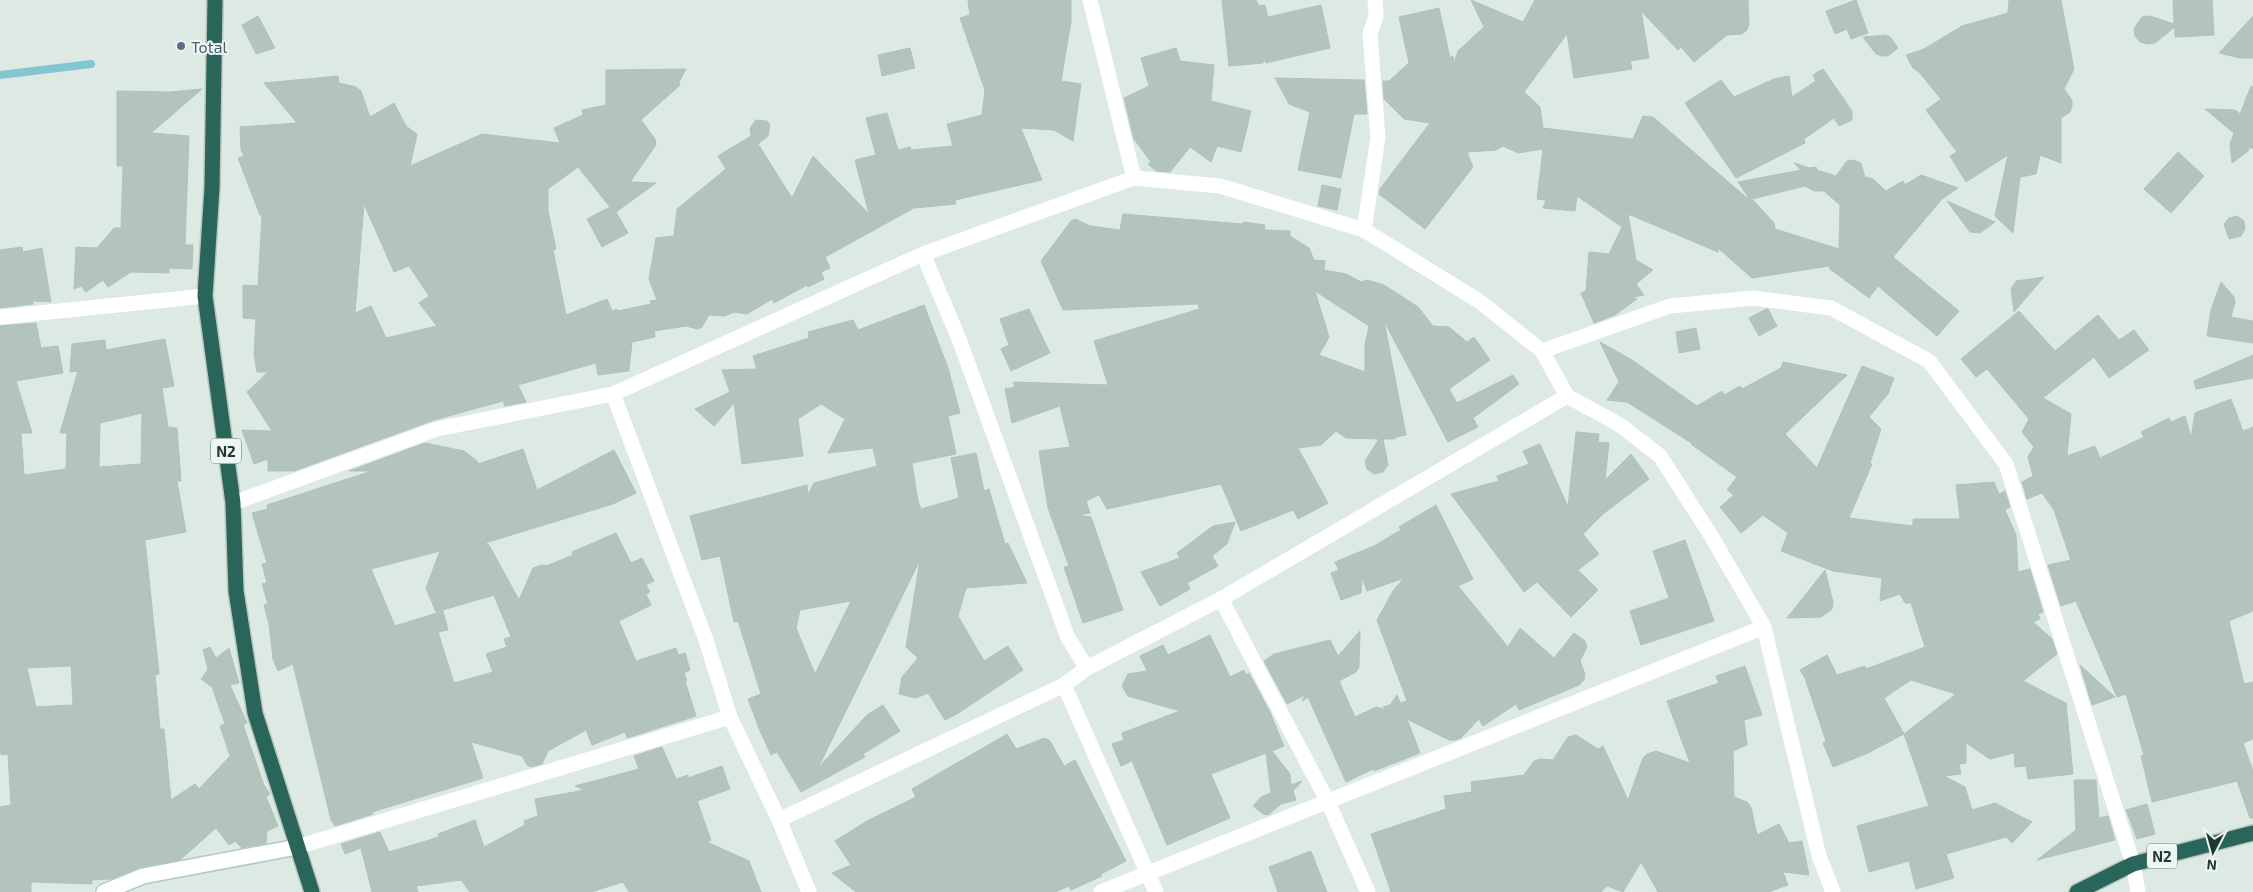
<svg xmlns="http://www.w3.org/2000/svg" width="2253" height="892" font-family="'Exo 2',sans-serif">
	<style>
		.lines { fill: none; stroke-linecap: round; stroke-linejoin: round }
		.stream { stroke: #82c6d2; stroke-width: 8 }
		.building { fill: #b2c4bd; stroke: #afc3bb; fill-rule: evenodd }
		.secondary-casing { stroke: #b0cac0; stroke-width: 18 }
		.highway-casing { stroke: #bcc4c1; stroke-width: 18 }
		.street { stroke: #fff; stroke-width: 15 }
		.secondary { stroke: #fff; stroke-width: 15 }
		.highway { stroke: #296659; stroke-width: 15 }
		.service-dot { fill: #5c6f8a; stroke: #edf6f1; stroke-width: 2 }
		.labels { text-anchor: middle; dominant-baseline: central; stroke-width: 4; stroke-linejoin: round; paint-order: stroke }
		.shield { fill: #edf6f1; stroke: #5c726b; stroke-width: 1 }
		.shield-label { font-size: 15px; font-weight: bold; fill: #1e3931 }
		.service-label { font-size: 16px; fill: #4e5e75; stroke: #edf6f1; text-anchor: start }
	</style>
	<rect width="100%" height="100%" fill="#ddeae4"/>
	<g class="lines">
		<!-- stream -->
		<path class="stream" d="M0,75L91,64"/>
	</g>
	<!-- building -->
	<path class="building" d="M968,0H1071V21L1061,81L1081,84L1073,141L1054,130L1021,128L1042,180L955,200L956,204L914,208L825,257L830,268L821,272L824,279L808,287L807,285L774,303L772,299L747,314L734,312L725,316L709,315L702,327L697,329L686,326L654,331L655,337L632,342L629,371L598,375L596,363L518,385L526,402L505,406L503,401L434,420L294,471H268V459L254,464L242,430L272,431L247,392L268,372H257L254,355L256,319L243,318V285L258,286L262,215H260L238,158L244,156L241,150L240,127L297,123L264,83L338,76L339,83L356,87L361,91L370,117L394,103L406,126L417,134L410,166L482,134L560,143L554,128L583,115L582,110L606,105V70L686,69L679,82L680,85L641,120L655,139L656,145L630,182L656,183L616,212L628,233L602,247L587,219L610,207L578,167L548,189V211L556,249L553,250L566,315L607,299L612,311L617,309L618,311L651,304L650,301L657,300L649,279L656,238L674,236L677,209L726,169L718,156L751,136L750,128L756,120L767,121L770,125L768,136L758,144L792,198L813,156L869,214L855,160L876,155L866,118L887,113L898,150L910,147L911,150L953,146L947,124L982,115L985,90L960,18L970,15ZM364,204L394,272L409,266L429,296L419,303L437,326L386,338L371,306L355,313Z
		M1222,0H1256L1259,6L1265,5L1268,17L1321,5L1330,48L1266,63L1264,59L1263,63L1229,66Z
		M1471,0L1523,22L1535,0H1748L1749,24L1747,30L1742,34L1727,35L1694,62L1681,47L1678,50L1641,11L1649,58L1630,61L1632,69L1574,78L1567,34L1524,92L1540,107L1543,128L1633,139L1643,116L1653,117L1747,198L1748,197L1738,182L1801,170L1794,163L1810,168L1816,167L1817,170L1836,176L1847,161L1853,160L1861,163L1865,177L1873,179L1886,191L1903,181L1905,185L1921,175L1958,188L1942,199L1893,257L1959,311L1937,336L1878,286L1869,298L1830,269L1829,266L1752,278L1718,248V252L1628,214L1636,260L1653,270L1636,284L1644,295L1633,297L1637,299L1615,315L1594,323L1581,293L1586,291L1589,252L1609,254L1622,227L1577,196L1575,211L1543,208L1546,200L1537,199L1543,149L1518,153L1503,146L1496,150L1467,152L1473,167L1425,229L1379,194L1380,189L1430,123L1404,119L1384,99L1383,81H1389L1409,63L1399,17L1439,8L1450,58L1453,56L1454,63L1458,51L1484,27ZM1805,186L1814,191H1824L1840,205L1839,249L1775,229L1774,223L1752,199Z
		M1856,0L1868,33L1851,39L1847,29L1835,34L1826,11Z
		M2009,0H2061L2074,69L2064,89L2072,100V106L2070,112L2061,118V163L2040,155L2036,174L2020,177L2013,233L1995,216L2008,155L1966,182L1950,156L1957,152L1926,110L1941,99L1919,72L1913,68L1906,55L1924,49L1962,26L2008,13Z
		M2173,0H2212L2214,35L2175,37V27L2155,43L2147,44L2140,42L2135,36L2134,29L2142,17L2150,16L2174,24Z
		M258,16L275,48L256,54L242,25Z
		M2253,16V58H2240L2219,53Z
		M1885,35L1890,37L1898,48L1888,56H1882L1876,54L1863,37Z
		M910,48L915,68L882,76L878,55Z
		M1176,48L1180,61L1214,65L1211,101L1251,111L1241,152L1217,146L1211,162L1190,147L1170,172L1156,171L1148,164L1151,162L1134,139L1124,98L1149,86L1141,58Z
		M1823,69L1852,111V120L1839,126L1834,118L1804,139L1805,143L1736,178L1685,103L1721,80L1734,97L1774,79L1789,76L1792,97L1816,81L1813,75Z
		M1275,78L1364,80L1367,114H1354L1341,178L1298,170L1310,112L1289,104Z
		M2251,86L2253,87V149L2250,147L2248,151L2232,163L2230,144L2234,133L2205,109L2235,110L2240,114Z
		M202,89L151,133L189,136L185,245H193L192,269L169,268V273L131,272L108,287L103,280L86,292L81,286L74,289L76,247L97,248L114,228H121L123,166H117V91L170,92Z
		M2178,152L2204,176L2171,213L2144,189Z
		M1322,185L1341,189L1337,210L1318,206Z
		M1947,201L1995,222L1980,233L1970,232Z
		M1123,214L1243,224L1244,222L1265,225L1264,230L1290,231V236L1309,248L1314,260L1325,261L1324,270L1346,274L1361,282L1367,280L1384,285L1418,307L1433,326L1449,327L1467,342L1474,337L1490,360L1449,389L1457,403L1513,375L1519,384L1473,418L1478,427L1448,442L1384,321L1406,435L1396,437L1395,439H1383L1388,465L1383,472L1374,474L1367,469L1365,461L1379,439L1346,438L1336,431L1321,445L1298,448L1328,503L1298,519L1293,510L1241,531L1221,484L1107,509L1099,495L1086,501L1090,513L1077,515L1091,517L1123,610L1083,623L1064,567L1069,566L1048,508L1039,451L1070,447L1060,406L1012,423L1005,389L1015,387L1013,382L1108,385L1094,341L1199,309L1198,304L1063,310L1041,261L1071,221L1075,219L1090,226L1120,230ZM1315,291L1369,326L1365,345V372L1319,355L1329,337Z
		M2237,216L2244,221L2245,229L2241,236L2229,239L2224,224L2229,218Z
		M22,247L23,252L42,248L51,302L33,301V304L0,308V250Z
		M2044,277L2014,312L2011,289L2016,281Z
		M2221,282L2234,297L2235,302L2231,317L2253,321V343L2207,336L2211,310Z
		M924,305L948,368L960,413L948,416L956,454L912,463L918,501L921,509L959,498L951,458L976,453L984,491L989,489L1005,544L1008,543L1027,583L966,588L958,616L984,661L1008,646L1023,670L957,714L945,720L928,693L916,698L899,694L902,677L918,658L906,647L920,560L818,768L867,715L883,705L900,731L863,754L865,757L801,792L777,752L771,755L760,731L748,699L761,694L738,621L734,622L720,556L702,560L690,516L807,485L808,495L814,483L877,466L873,448L828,453L845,419L821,404L798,419L803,456L742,464L734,403L714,426L695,409L730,392L722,370L757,369L753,356L809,338L808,332L853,320L858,330ZM851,601L815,674L796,628L800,610Z
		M1029,309L1050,353L1011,371L1001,349L1009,345L1000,319Z
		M1766,309H1768L1777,326L1759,336L1749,318Z
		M2019,311L2055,351L2098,315L2119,340L2134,330L2149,350L2109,378L2094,357L2043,398L2071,414L2067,456L2095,446L2100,458L2144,437L2141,432L2169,418L2171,422L2185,416L2191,438L2195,413L2231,399L2243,431L2253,427V611L2229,621L2244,684L2253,682V739L2243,743L2253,771V818H2250L2237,781L2152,802L2141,756L2144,755L2126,694L2117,697L2076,601L2061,606L2048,565L2071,560L2054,510L2042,493L2027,499L2022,482L2033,476L2028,457L2034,447L2022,432L2029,419L1987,369L1976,377L1961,359Z
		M36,323L41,348L58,346L63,373L16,381L32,433H21L24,475L66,469L67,433H60L78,371L70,372L72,344L105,340L106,350L165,339L174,386L162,388L168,427L177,428L181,481H177L186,532L145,540L159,674L155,675L160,729H164L171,800L195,784L199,789L230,756L220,726L225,724L212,687L201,679L208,669L203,650L210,647L216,658L229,648L239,683L230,685L247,723L243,725L264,785L270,794L266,797L278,826L267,831L266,843L242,848L235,841L229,845L216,828L180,860L141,867L111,879L92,880V884L31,882V892H0V807L11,805L8,754L1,755L0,733V326ZM142,413L141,464L99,467L100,423ZM71,666L73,705L36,707L27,668Z
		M1696,328L1700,349L1679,353L1676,332Z
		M1600,342L1632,360L1697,406L1722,391L1724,395L1740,386L1742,389L1781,368L1783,362L1847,375L1785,434L1817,468L1862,366L1894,378L1888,394L1869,417L1881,429L1870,463L1872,464L1849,518L1913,526V519H1960L1956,485L1994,482L1999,494L2005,491L2010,507L2005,510L2016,535L2018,572L2030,569L2043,612L2038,614L2040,619L2033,622L2052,639L2057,654L2023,681L2066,703L2073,774L2028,779L2026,766L2015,767L2014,753L1990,759L1966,743V763L1959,764L1961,774L1944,776L1965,787L1972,810L1995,803L2032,822L2012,843L2006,837L1946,854L1954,878L1916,889L1909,861L1869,872L1857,826L1929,806L1904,734L1956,694L1911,680L1884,698L1904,734L1866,754L1833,767L1823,743L1826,741L1805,678L1800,670L1827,655L1837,675L1865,666L1866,669L1925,647L1911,603H1905L1900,594L1880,601L1882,578L1833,571L1781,551L1788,533L1763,515L1741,533L1720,507L1734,495L1727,490L1737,477L1691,444H1693L1627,402L1607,400L1619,382Z
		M2253,355V378L2196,389L2194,381Z
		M1576,432L1599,434L1598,442L1609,443L1605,480L1631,454L1649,479L1603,514L1583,534L1599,554L1578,570L1598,590L1571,617L1537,582L1524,592L1451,494L1499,481L1497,476L1529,464L1523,451L1540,444L1568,507Z
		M425,443L464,451L477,461L478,464L523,449L537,490L614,450L636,493L613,504L485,543L489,545L519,600L533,568L542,565L546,566L573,555L572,552L616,533L631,563L642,558L654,581L646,585L650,592L646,594L651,605L619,621L636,661L676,648L678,655L685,653L690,670L684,673L687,681H685L696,716L627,738L625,732L592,745L586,730L548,751L542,764L531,767L527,765L522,756L471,742L483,778L372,812L373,814L335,826L331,820L293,664L278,671L273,659L269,624L264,605L268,604L262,584L267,583L262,564L267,563L252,513L268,509L267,505L372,471H349ZM440,551L426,588L436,612L494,595L511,637L504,639L507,647L486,654L493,672L454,683L438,632L448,630L443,611L395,626L371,569Z
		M1436,505L1473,579L1458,586L1508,647L1520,628L1554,658L1574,633L1585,641L1587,647L1580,661L1585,674L1584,680L1579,685L1519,710L1516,704L1483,726L1479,719L1461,738L1455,740H1449L1407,719L1420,753L1374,771L1373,769L1346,782L1308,697L1302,701L1305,695L1287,704L1264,661L1274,654L1330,640L1338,656L1360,631L1359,667L1356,672L1339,681L1355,717L1376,707L1387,710L1383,707L1390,705L1397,695L1400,703L1407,701L1377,620L1393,591L1404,578L1367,591L1362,577L1361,593L1341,600L1331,573L1339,570L1335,562L1374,546L1401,530L1399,527Z
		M1235,522L1227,544L1212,556L1218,566L1187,583L1190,589L1160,606L1141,572L1180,558L1177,553L1213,526Z
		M1685,540L1714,621L1641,645L1630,611L1669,598L1653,551Z
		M1825,570L1833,602L1832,609L1821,617L1787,618Z
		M1210,635L1230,677L1244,670L1246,675L1249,673L1270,712L1284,746L1272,751L1290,774L1291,785L1302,781L1293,791L1296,800L1281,804L1268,815L1263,814L1253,806L1261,797L1271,793L1266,753L1211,774L1230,818L1167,845L1132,761L1121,766L1112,744L1124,740L1122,733L1180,711L1128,696L1122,686L1128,674L1147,671L1140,656L1163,645L1168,655Z
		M2080,665L2115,697L2092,705Z
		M1745,666L1762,715L1744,720L1747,745L1733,751L1734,797L1747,802L1751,807L1757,835L1779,824L1789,843L1802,841L1809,875L1783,872L1788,885L1768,892H1658L1641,862L1623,892L1607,886L1601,892H1391L1371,834L1446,809L1444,796L1472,792L1471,782L1524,775L1534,761L1540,759L1553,760L1568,737L1576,735L1598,749L1603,746L1628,800L1643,758L1647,754L1656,751L1690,763L1667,701L1719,683L1716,676Z
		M1007,734L1016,749L1045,738L1050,741L1064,766L1075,760L1126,861L1101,874L1102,876L1071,890L1069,886L1056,892H856L832,873L851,865L835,841L867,821L916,797L912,789Z
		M662,747L676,779L688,775V778L722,766L730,789L697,801L711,840L707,842L749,861L761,892H629L623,882L591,892H470L461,880L416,886L418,892H372L361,848L345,854L341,844L380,832L389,852L439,837L438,834L475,820L484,847L525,825L524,821L538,816L535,799L585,790L575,786L639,769L634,756Z
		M2074,780H2096L2099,818L2108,816L2115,840L2037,860L2076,830Z
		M2147,804L2155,834L2137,839L2126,810Z
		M1311,851L1327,892H1278L1269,867Z"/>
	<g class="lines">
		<!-- secondary casing -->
		<g class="secondary-casing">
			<path id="secondary" d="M104,892L143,876L297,847"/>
		</g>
		<!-- highway casing -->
		<g class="highway-casing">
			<path id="highway" d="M215,0L212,188L205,296L233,503L236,591L255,713L312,892
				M2077,892L2133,864L2253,833"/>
		</g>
		<!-- street -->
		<path class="street" d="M1090,0L1134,178L1220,186L1364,230L1479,301L1542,351L1567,396L1620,425L1660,456L1710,534L1764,627L1819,856L1833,892
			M1364,230L1378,137L1370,34L1376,16L1375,0
			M923,254L959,339L1068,638L1087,668
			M0,317L205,296
			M1542,351L1670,306L1753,298L1831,308L1929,361L2006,464L2133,864L2138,892
			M613,394L706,640L730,717L779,820L809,892
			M233,503L437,429L613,394L923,254L1134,178
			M1221,599L1328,802L1368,892
			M1064,685L1156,892
			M779,820L1064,685L1087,668L1221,599L1567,396
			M297,847L730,717
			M1101,892L1764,627"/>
		<!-- secondary -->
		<use href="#secondary" class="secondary"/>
		<!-- highway -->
		<use href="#highway" class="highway"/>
	</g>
	<!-- markers -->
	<circle class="service-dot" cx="181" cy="46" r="5"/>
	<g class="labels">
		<!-- shield labels -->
		<g class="shield">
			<rect x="211" y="438.5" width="30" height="25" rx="4"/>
			<rect x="2147" y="843.5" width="30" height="25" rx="4"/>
		</g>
		<g class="shield-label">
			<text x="226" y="451">N2</text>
			<text x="2162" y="856">N2</text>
		</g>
		<!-- service labels -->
		<g class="service-label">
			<text x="191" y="46">Total</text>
		</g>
	</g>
	<!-- north arrow -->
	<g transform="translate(2213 852) rotate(186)" stroke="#edf6f1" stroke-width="4" paint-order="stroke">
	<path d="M0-4L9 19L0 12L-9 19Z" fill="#1e3931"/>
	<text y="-8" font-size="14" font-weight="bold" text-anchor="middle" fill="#1e3931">N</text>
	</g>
</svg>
